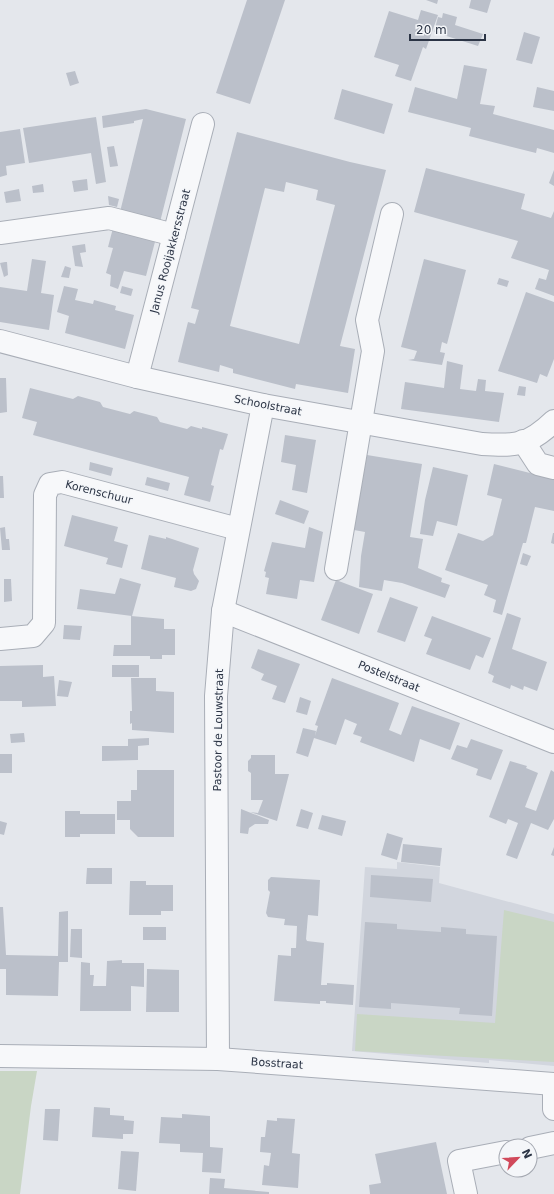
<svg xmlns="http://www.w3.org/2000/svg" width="554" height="1194" viewBox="0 0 554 1194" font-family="'DejaVu Sans',sans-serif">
	<rect width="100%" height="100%" fill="#e4e7ec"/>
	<polygon fill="#d2d6de" points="397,862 440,867 439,883 554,914 554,1066 489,1060 489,1063 352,1051 365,867 397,869"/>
	<g fill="#c9d6c5">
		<polygon points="504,910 554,922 554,1062 355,1051 357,1014 495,1023"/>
		<polygon points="0,1071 37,1071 31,1106 20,1194 0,1194"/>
	</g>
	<g fill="#bbc0ca" fill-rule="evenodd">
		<polygon points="247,0 285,0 250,104 216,93"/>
		<polygon points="426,0 438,0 437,4"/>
		<polygon points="471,0 491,0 487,13 469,8"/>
		<polygon points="421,10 438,15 426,49 423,47 411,81 395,76 399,65 374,57 389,11 418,20"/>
		<polygon points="443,13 457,17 455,25 483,34 478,46 434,32 438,17 442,18"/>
		<polygon points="524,32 540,37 532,64 516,60"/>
		<polygon points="464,65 487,69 480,104 495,106 493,114 554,130 554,153 537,148 536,153 469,136 471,128 408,112 415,87 457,99"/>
		<polygon points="75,71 79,83 70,86 66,73"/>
		<polygon points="537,87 554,91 554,111 533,107"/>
		<polygon points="342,89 393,104 384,134 334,119"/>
		<polygon points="146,109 186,119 160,222 120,212 143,119 134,121 134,123 103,128 102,116"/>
		<polygon points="96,117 106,182 96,184 91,153 29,163 23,128"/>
		<polygon points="20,129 25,163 6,166 7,175 0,177 0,132"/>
		<path d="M237,132L350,162L386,170L340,346L355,349L348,393L296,384L295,389L233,373V369L220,365L219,372L178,362L188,322L195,324L199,310L191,308ZM286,182L318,190L316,200L335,205L299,344L230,326L265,188L284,192Z"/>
		<polygon points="114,146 118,166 110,167 107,147"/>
		<polygon points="426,168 525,194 521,209 551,218 554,211 554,296 535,289 539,278 546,280 549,270 511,258 518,241 414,212"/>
		<polygon points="554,170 554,186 549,183"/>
		<polygon points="87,179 88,190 74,192 72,181"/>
		<polygon points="43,184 44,192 33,193 32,186"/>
		<polygon points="19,189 21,201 6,203 4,192"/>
		<polygon points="108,196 119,199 117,207 109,205"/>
		<polygon points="113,228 156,238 146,276 124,271 118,289 110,286 111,275 106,273 113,248 108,247"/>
		<polygon points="85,244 86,252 80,253 83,267 75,266 72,246"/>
		<polygon points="32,259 46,261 41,293 54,295 49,330 0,322 0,287 27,291"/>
		<polygon points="424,259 466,270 447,344 442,342 440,352 445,353 442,365 408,360 414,359 417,351 401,347"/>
		<polygon points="5,262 7,262 8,275 4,277 0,263"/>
		<polygon points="65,266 71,268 69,278 61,277"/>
		<polygon points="499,278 509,281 507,287 497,284"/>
		<polygon points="64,286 78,289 75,300 93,304 94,300 116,306 115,310 134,315 125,349 65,333 69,316 57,312"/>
		<polygon points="122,286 133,289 131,296 120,293"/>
		<polygon points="526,292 554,302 554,359 547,377 540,374 537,383 498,371"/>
		<polygon points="447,361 463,365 460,389 476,391 478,379 486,380 485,391 504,393 499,422 401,409 405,382 444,388"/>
		<polygon points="0,378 6,378 7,412 0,413"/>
		<polygon points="519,386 526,387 525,396 517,395"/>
		<polygon points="30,388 73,399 78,396 100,402 103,407 130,414 134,411 157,417 160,422 187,429 191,426 202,429 202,427 228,434 223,450 220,449 211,485 214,486 210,502 184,495 189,477 33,435 37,422 22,418"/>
		<polygon points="285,435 316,440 307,493 292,490 296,465 281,462"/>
		<polygon points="367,455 422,464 410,537 423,539 418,568 442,578 441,582 450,585 445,598 402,583 384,580 382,591 359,587 361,556 365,532 354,530"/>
		<polygon points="90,462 113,468 111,476 89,470"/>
		<polygon points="494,464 554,479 554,511 535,507 526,543 523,543 502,615 493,612 496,600 484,595 488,585 445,570 458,533 483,541 493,535 502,499 487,495"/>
		<polygon points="433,467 468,475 457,526 437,521 433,536 420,534 425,500"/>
		<polygon points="0,476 3,476 4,498 0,498"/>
		<polygon points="147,477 170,483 168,491 145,485"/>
		<polygon points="280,500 309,511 304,524 275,514"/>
		<polygon points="72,515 118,527 114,541 128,545 122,568 106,564 108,558 64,546"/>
		<polygon points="5,527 6,539 9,539 10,550 2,550 0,528"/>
		<polygon points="309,527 323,532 314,582 300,580 297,599 266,594 269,578 265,577 266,572 264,571 272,542 305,548"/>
		<polygon points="553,533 554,533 554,544 551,543"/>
		<polygon points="149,535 166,539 166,537 199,548 193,570 194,574 199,581 196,589 191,591 174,587 176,578 141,569"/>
		<polygon points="523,553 531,556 527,566 520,564"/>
		<polygon points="120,578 141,584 132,616 77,609 80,589 115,594"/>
		<polygon points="4,579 11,579 12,601 4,602"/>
		<polygon points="336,580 373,594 359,634 321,620"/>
		<polygon points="390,597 418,607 405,642 377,632"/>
		<polygon points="507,613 521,618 512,649 547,662 537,691 524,686 523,690 511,685 510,689 492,682 494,676 488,673"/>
		<polygon points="131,616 164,619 164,629 175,629 175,655 162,655 162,659 150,659 150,656 113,656 114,645 131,645"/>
		<polygon points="432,616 491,638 483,658 476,655 470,670 426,654 432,639 424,636"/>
		<polygon points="64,625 82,626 80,640 63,639"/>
		<polygon points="258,649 300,664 285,703 272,699 277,686 261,680 264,674 251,668"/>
		<polygon points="43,665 43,677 54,676 56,706 22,707 22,701 0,701 0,666"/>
		<rect x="112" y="665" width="27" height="12"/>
		<polygon points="131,678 156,678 156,691 174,692 174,733 132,730 132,723 130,724 130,711 132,711"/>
		<polygon points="332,678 399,703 389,730 401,735 412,706 460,723 450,750 420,739 414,762 360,742 362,737 353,734 357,724 345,719 336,745 314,738 308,757 296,753 303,728 316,731 315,736 318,726 315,725"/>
		<polygon points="59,680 72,682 68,697 57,696"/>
		<polygon points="300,697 311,701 307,715 296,712"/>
		<polygon points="24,733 25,742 11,743 10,734"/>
		<polygon points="149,738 149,745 138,746 138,760 102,761 102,746 128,746 128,739"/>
		<polygon points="471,739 503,750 491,780 476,775 478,769 451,759 457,745 467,748"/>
		<rect x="0" y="754" width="12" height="19"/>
		<polygon points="251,755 275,755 275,774 289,774 277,821 250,812 258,813 263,800 251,800 251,773 248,771 248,761 251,758"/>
		<polygon points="510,761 527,766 526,768 538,773 525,807 536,811 551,770 554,772 554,819 548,830 531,823 517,859 506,855 518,823 508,819 506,824 489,817"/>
		<polygon points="137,770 174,770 174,837 138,837 130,829 130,820 117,820 117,801 131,801 131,790 137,790"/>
		<polygon points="241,809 269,820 268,824 255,824 249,828 248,834 240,833"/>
		<polygon points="301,809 313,813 308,829 296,826"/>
		<polygon points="65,811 80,811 80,814 115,814 115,834 80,834 80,837 65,837"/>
		<polygon points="322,815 346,821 342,836 318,829"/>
		<polygon points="0,821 7,823 4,835 0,834"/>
		<polygon points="387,833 403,838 397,860 381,855"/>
		<polygon points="403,844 442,848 440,866 401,862"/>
		<polygon points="554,847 554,856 551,855"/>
		<polygon points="87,868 112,868 112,884 86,884"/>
		<polygon points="371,875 433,879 431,902 370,897"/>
		<polygon points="271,877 320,880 318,916 308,915 306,939 307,941 324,943 321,985 327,985 327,983 354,985 353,1005 326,1003 326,1001 320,1001 320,1004 274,1001 278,955 291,956 291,948 296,948 297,926 284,925 285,919 268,917 266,913 270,892 268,890 268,880"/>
		<polygon points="130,881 146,881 146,885 173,885 173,911 161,911 161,915 129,915"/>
		<polygon points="0,907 3,907 6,955 58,956 59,912 68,911 68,962 59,962 58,996 6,995 6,969 0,969"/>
		<polygon points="365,922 397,924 397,929 441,932 441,927 466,929 466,934 497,936 492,1016 459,1014 460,1008 391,1003 391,1009 359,1007"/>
		<rect x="143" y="927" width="23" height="13"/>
		<polygon points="71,929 82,929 82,958 70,957"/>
		<polygon points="122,960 122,963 144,963 144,987 131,986 131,1011 80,1011 81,962 90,963 90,975 94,975 93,986 106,986 107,961"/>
		<polygon points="147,969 179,970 179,1012 146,1012"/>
		<polygon points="94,1107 110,1108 110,1115 124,1116 124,1120 134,1121 133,1134 123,1134 123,1139 92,1137"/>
		<polygon points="45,1109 60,1109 58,1141 43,1140"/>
		<polygon points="182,1114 210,1116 210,1147 223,1148 221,1173 202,1172 203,1153 180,1152 180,1144 159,1143 161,1117 182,1118"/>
		<polygon points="277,1118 295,1119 292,1153 300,1154 298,1188 262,1185 264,1165 269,1166 271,1153 260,1152 261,1137 265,1137 267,1120 277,1121"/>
		<polygon points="436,1142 447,1194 370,1194 369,1185 381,1183 375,1154"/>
		<polygon points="121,1151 139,1152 136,1191 118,1189"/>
		<polygon points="210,1178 225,1179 224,1188 269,1192 269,1194 209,1194"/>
	</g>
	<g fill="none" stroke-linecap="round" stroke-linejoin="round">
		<g stroke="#a9aeb7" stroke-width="24">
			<g id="minor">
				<polyline points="0,233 109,218 174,235"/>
				<path d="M0,341L137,377L263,405L482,444C516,446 528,446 554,421"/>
				<polyline points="137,377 203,124"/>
				<polyline points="523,441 538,464 554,468"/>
				<polyline points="336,569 373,351 367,320 392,214"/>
				<polyline points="223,611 554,742"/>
				<polyline points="0,639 33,636 44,623 45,495 50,484 62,482 238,529"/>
				<polyline points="0,1056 218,1059 554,1084"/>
				<polyline points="218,1059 216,696 223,611 263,405"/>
				<polyline points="554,1084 554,1109"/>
				<polyline points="530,1148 554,1143"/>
				<polyline points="466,1194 459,1161 506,1152"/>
			</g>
		</g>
		<use href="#minor" stroke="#f7f8fa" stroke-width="22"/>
	</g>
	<g text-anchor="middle" stroke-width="3" stroke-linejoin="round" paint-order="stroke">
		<g font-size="11" fill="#2b3445" stroke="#f4f6f9">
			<text transform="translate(170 251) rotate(-75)" y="4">Janus Rooijakkersstraat</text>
			<text transform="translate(268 405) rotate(11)" y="4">Schoolstraat</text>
			<text transform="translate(99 492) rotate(14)" y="4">Korenschuur</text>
			<text transform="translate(389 676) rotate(22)" y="4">Postelstraat</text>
			<text transform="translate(218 730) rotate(-89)" y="4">Pastoor de Louwstraat</text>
			<text transform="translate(277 1063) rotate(4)" y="4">Bosstraat</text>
		</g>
	</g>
	<g transform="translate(518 1158) rotate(65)"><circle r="19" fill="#f4f6f9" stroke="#a4a8b1"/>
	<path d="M0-3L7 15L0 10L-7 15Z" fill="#d1495b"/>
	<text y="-6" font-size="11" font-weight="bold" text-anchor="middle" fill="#2b3445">N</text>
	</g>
	<path d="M410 34v6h75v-6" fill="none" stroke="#2b3445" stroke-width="2"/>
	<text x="416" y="34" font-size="12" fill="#2b3445" stroke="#f4f6f9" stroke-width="3" paint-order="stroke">20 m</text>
</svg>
